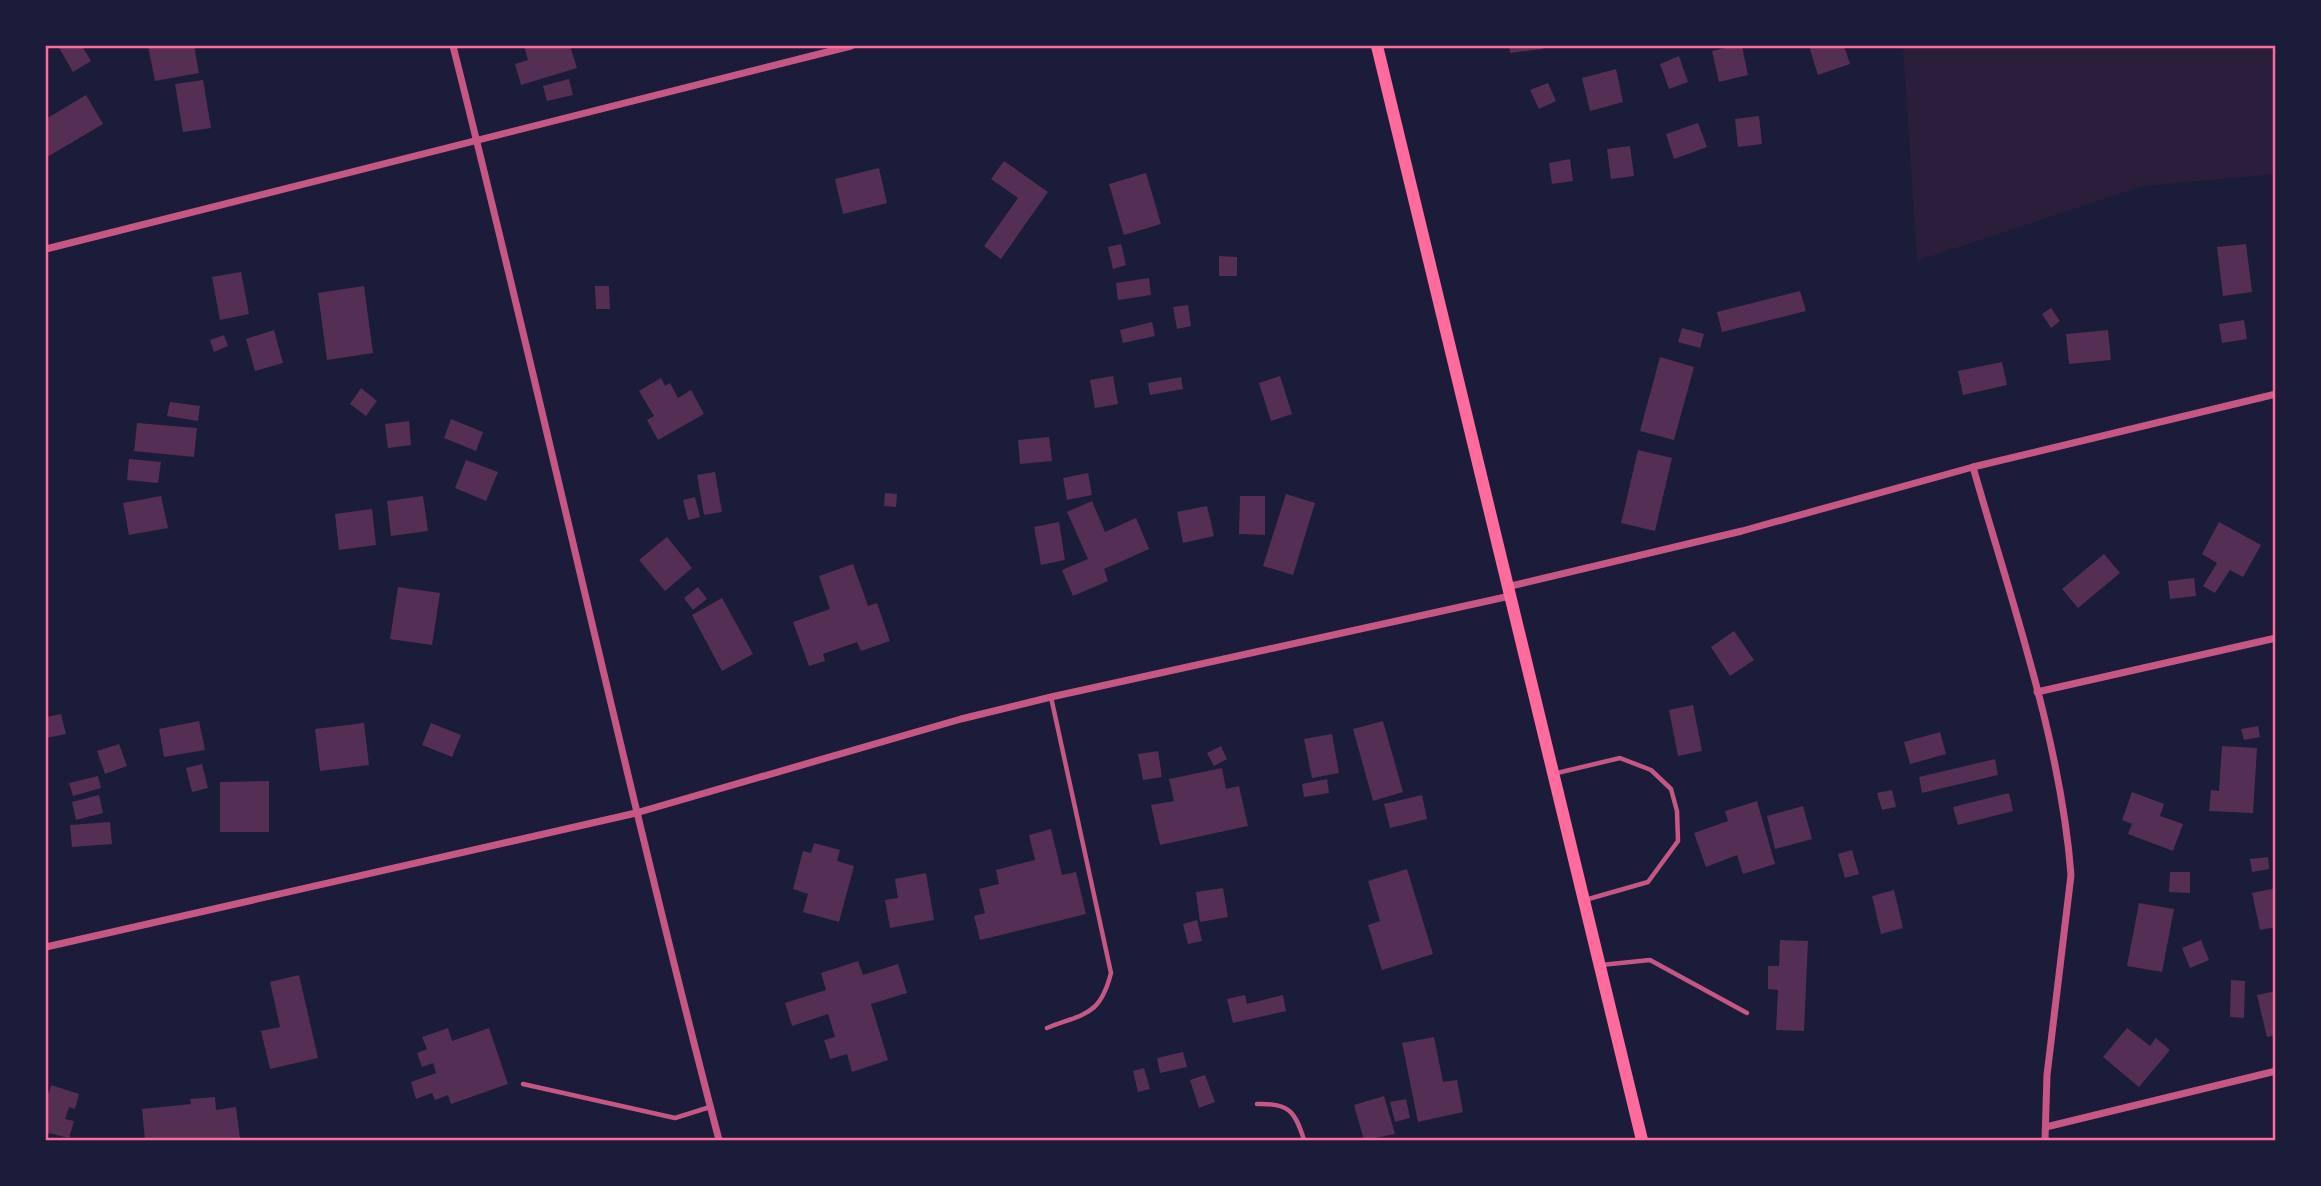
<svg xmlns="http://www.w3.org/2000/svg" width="2321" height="1186" viewBox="0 0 2321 1186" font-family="'Crimson Pro',serif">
	<rect width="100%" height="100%" fill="#1b1b3a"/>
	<polygon fill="#2a1e3b" points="1903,46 2275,46 2275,174 2143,186 1917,261"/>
	<g fill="#542f53">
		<polygon points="58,46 82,46 91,61 73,72"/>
		<polygon points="148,46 194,46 199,73 155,81"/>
		<polygon points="524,46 570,46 577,68 521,85 515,64 528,60"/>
		<polygon points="1509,46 1542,46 1543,49 1510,53"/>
		<polygon points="1734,46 1742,46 1748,75 1719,82 1712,51"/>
		<polygon points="1809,46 1844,46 1850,64 1818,75"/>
		<polygon points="1679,56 1688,82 1669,89 1660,64"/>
		<polygon points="1616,69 1623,102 1590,111 1582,78"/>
		<polygon points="569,79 573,95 547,101 543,86"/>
		<polygon points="203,80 211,128 183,132 175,84"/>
		<polygon points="1548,83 1556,101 1539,109 1530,90"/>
		<polygon points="86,95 103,124 47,157 46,119"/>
		<polygon points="1759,116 1762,144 1738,147 1735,119"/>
		<polygon points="1698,123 1707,147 1674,159 1666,134"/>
		<polygon points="1630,146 1634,176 1611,179 1607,149"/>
		<polygon points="1570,159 1573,181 1552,184 1549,163"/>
		<polygon points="1004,161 1048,192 1001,259 984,246 1018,198 991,179"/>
		<polygon points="879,168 887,203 843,214 835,179"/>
		<polygon points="1146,173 1161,224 1124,235 1109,184"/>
		<polygon points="1121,244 1126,265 1113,269 1108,247"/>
		<polygon points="2246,244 2252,292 2223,296 2217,247"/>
		<polygon points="1219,256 1237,257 1237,276 1219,276"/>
		<polygon points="241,272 249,314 220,320 212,277"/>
		<polygon points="1149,278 1151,295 1118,300 1116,283"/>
		<polygon points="364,286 373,353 327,360 318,293"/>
		<polygon points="595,286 609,286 610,309 596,309"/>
		<polygon points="1800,291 1806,311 1722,332 1717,312"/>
		<polygon points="1188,305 1191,326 1177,329 1173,307"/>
		<polygon points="2051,308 2060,321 2051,328 2042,314"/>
		<polygon points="2244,320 2247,339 2222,343 2219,324"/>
		<polygon points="1152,322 1155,336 1123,343 1120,330"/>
		<polygon points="1682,328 1704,334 1700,348 1678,342"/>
		<polygon points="274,330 283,363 255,371 246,339"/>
		<polygon points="2108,330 2111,360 2069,364 2066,334"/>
		<polygon points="224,335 228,346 214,352 210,340"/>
		<polygon points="1660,357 1694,367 1674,440 1640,431"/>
		<polygon points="2002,362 2007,385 1963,395 1958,371"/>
		<polygon points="1113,376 1118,404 1095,408 1090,380"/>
		<polygon points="1280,376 1292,414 1271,421 1259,383"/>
		<polygon points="1181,377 1183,389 1150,395 1148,383"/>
		<polygon points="661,378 665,386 670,383 678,398 691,390 704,414 658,440 647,420 654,416 639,391"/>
		<polygon points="361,388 377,401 366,416 350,404"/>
		<polygon points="170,402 200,406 198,421 167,416"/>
		<polygon points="451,419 483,432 476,451 444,438"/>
		<polygon points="409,421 411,445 388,448 385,424"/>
		<polygon points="137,423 197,428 194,457 134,451"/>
		<polygon points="1049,437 1052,461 1020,464 1018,440"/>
		<polygon points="1638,450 1672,458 1655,531 1621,523"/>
		<polygon points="129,459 161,462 158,483 127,480"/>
		<polygon points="466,460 498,472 486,501 455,488"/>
		<polygon points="715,472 722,512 704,515 697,475"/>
		<polygon points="1088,473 1092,495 1067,500 1063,478"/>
		<polygon points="885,493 897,494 896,507 884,506"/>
		<polygon points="1286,494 1315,503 1293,575 1263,566"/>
		<polygon points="161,496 168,528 129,535 123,503"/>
		<polygon points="423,496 428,531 391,536 387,501"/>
		<polygon points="1240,496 1265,496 1265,535 1239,534"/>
		<polygon points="695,497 700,517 688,520 683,500"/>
		<polygon points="1092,501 1105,532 1136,518 1149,549 1104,569 1108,581 1073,596 1062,570 1088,559 1067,512"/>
		<polygon points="1207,506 1214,536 1183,543 1177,512"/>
		<polygon points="372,509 376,545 339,550 335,514"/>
		<polygon points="1059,522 1065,560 1041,565 1034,527"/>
		<polygon points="2219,522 2261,545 2243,577 2230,570 2215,593 2203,586 2217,563 2202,554"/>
		<polygon points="667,537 692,568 665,591 639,560"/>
		<polygon points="2104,554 2120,573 2078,608 2062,589"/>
		<polygon points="853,564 868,606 877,603 890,641 861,651 857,642 823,654 825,661 809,666 793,622 830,609 819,576"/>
		<polygon points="2194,578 2196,596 2170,599 2168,581"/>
		<polygon points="398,587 440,593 432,645 390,639"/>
		<polygon points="698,587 707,599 693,610 684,598"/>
		<polygon points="722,598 753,654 722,671 692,615"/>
		<polygon points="1734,631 1754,660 1730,676 1711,647"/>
		<polygon points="1693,705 1702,751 1678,756 1669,710"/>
		<polygon points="61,714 66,734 46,738 46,717"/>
		<polygon points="199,721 205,750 164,757 159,729"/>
		<polygon points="1383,721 1403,792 1373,801 1353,729"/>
		<polygon points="364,723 369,765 320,771 315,729"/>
		<polygon points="431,723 461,735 452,757 422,745"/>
		<polygon points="2258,726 2260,737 2244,740 2241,729"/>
		<polygon points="1940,732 1946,754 1910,764 1904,742"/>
		<polygon points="1332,734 1339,773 1312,778 1304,739"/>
		<polygon points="119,744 127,766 105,774 97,751"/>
		<polygon points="1221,746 1227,759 1214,766 1207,753"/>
		<polygon points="2222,746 2257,748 2253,813 2209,811 2211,790 2219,791"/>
		<polygon points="1158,751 1162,777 1143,780 1138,754"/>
		<polygon points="1995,759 1998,775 1922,793 1919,777"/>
		<polygon points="202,764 208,788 192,792 186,768"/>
		<polygon points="1222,768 1226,789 1239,786 1248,826 1160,845 1151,805 1174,801 1169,779"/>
		<polygon points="98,776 101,788 73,796 69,783"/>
		<polygon points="1327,779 1329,793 1304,797 1302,784"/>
		<polygon points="269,781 269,832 220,832 220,782"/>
		<polygon points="1892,790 1896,807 1882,810 1877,793"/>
		<polygon points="2132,792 2164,804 2160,816 2183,824 2173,851 2128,834 2132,824 2122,820"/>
		<polygon points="2009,793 2013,811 1958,825 1953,807"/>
		<polygon points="99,795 103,813 76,820 72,802"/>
		<polygon points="1422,795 1427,819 1390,828 1384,804"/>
		<polygon points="1757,801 1775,864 1743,874 1737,855 1706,867 1694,833 1728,821 1725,811"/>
		<polygon points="1803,806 1812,839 1775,849 1767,816"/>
		<polygon points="110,822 112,844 72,847 70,825"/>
		<polygon points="1051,829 1062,875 1076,872 1086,914 980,940 974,916 985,913 979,889 999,884 996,870 1035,860 1029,835"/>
		<polygon points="814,843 840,850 837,861 854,866 839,922 803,912 808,894 793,889 803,851 811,853"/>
		<polygon points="1852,850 1859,874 1845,878 1838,854"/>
		<polygon points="2268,857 2269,869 2252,872 2250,859"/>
		<polygon points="1407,869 1433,954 1382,970 1368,925 1380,921 1368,881"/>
		<polygon points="2170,872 2190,872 2190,893 2169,892"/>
		<polygon points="926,873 934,920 890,928 885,900 898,898 895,879"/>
		<polygon points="1223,888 1228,917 1200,922 1196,892"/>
		<polygon points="2276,888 2276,927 2260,930 2252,893"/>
		<polygon points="1894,890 1903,928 1881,934 1872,896"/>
		<polygon points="2139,903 2174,909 2162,972 2127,966"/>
		<polygon points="1197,920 1202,941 1188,944 1183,924"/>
		<polygon points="1780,940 1808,941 1804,1031 1776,1030 1778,990 1768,989 1768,966 1779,966"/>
		<polygon points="2201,940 2209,960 2190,968 2182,948"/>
		<polygon points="858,961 863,975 898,964 907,993 871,1004 888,1060 852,1072 847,1054 830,1059 824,1040 835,1037 828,1014 792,1026 785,1003 826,990 821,973"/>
		<polygon points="299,975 318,1058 270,1069 261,1031 280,1027 270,982"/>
		<polygon points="2231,980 2245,981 2244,1018 2230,1017"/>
		<polygon points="2276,991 2276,1035 2267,1037 2257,995"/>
		<polygon points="1245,995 1247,1004 1283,995 1286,1011 1233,1023 1227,999"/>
		<polygon points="448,1028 452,1041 489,1028 508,1084 451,1104 448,1095 435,1100 432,1093 416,1099 411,1082 436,1073 433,1063 422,1067 417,1053 427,1049 422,1037"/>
		<polygon points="2127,1028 2150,1046 2156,1038 2170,1050 2139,1087 2103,1057"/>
		<polygon points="1434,1037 1443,1082 1457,1080 1463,1112 1418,1122 1402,1043"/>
		<polygon points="1183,1052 1187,1067 1160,1073 1157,1058"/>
		<polygon points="1144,1068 1150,1089 1138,1092 1133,1071"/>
		<polygon points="1205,1075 1215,1102 1199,1108 1190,1080"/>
		<polygon points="51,1085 79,1094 75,1109 69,1107 65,1119 74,1121 69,1138 49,1133 46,1140 46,1092 49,1093"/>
		<polygon points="1384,1096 1395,1134 1364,1140 1354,1105"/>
		<polygon points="215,1097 216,1110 236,1107 240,1138 145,1140 142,1109 191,1104 190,1099"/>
		<polygon points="1406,1099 1410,1118 1395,1122 1390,1102"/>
	</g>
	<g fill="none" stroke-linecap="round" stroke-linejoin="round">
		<g stroke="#c65784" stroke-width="4.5">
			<polyline points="1557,773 1620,758 1651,770 1671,789 1677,811 1678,841 1648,882 1585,900"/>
			<polyline points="1601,965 1650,960 1747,1013"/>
			<path d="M1047,1028C1085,1013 1100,1016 1111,973L1051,697"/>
			<polyline points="523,1084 675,1118 710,1107"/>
			<path d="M1257,1104C1289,1103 1295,1111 1304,1140"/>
		</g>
		<g stroke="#c65784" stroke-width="7">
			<path d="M453,46C545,410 624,777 719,1140"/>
			<polyline points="46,249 851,46"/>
			<path d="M1973,467C2010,597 2061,741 2071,875L2047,1075L2045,1140"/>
			<polyline points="1507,587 1742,531 1973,467 2276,394"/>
			<polyline points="2037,692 2276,638"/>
			<polyline points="46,947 636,813 961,719 1051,697 1510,596"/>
			<polyline points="2046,1127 2276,1071"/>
		</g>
		<polyline stroke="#ff6b9d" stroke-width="12" points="1377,46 1642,1140"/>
	</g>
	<rect width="2321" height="1186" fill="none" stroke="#1b1b3a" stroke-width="94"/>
	<rect x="47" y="47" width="2227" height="1092" fill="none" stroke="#ff6b9d" stroke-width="2.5"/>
</svg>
